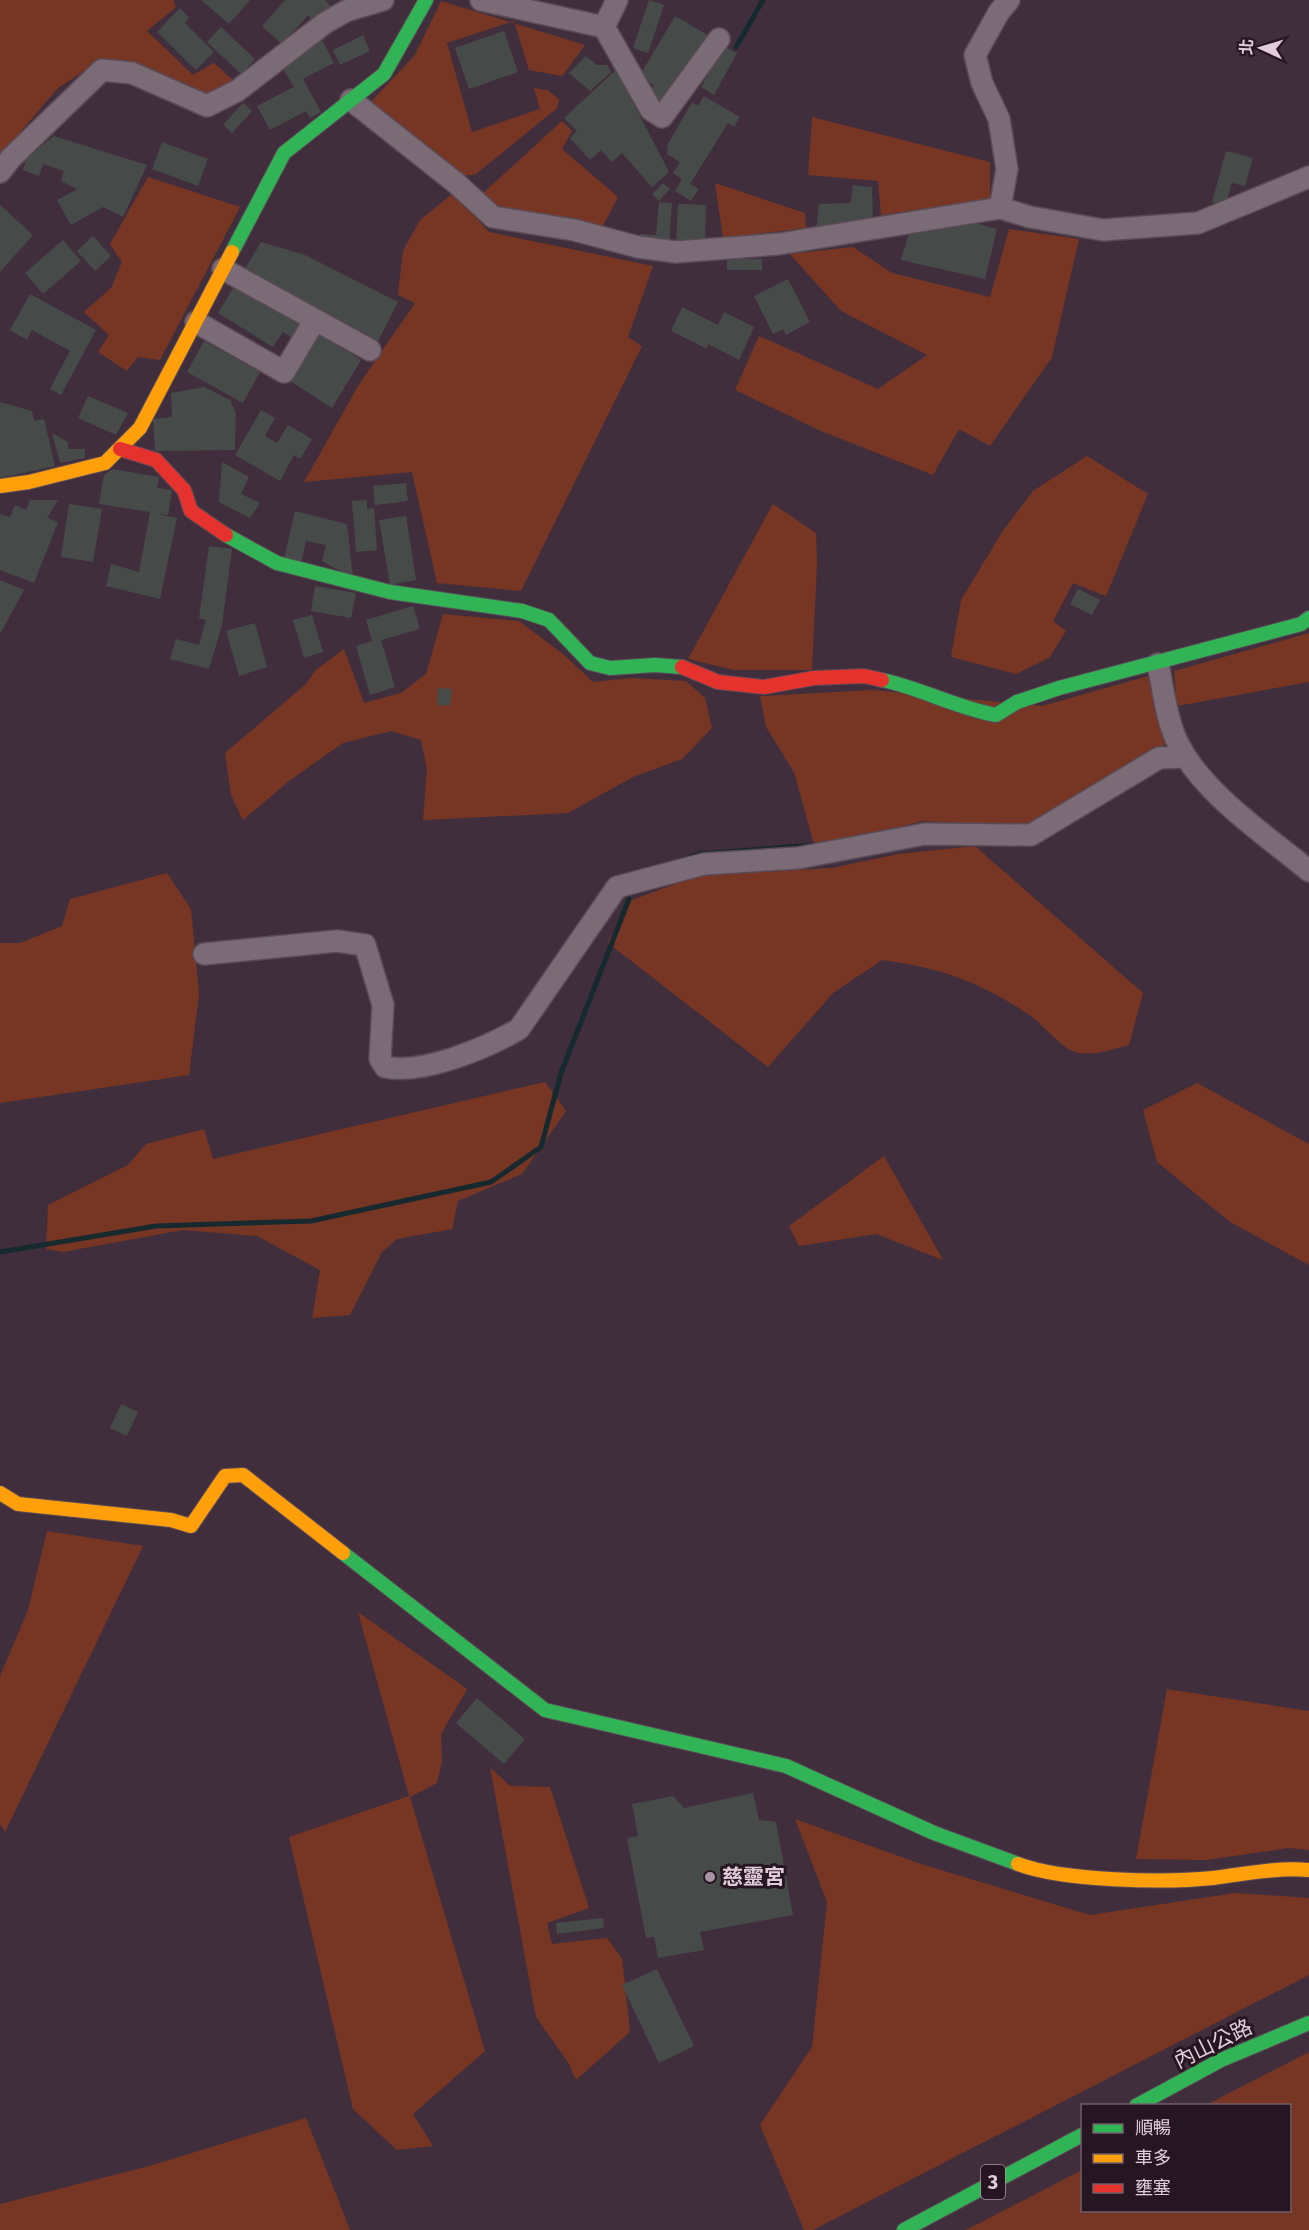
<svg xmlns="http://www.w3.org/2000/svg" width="1309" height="2230" viewBox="0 0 1309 2230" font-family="'Fira Sans','Noto Sans TC',sans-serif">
	<rect width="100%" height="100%" fill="#412e3c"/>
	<g fill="#773623">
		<polygon points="0,0 173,0 176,7 147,31 193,75 214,63 235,82 207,96 151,69 102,59 58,88 0,156"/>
		<polygon points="441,1 585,45 562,76 529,70 514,21 447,43 472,132 540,109 534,88 547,90 559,99 557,108 475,175 463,175 367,106 415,55"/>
		<polygon points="812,117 990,162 990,200 881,215 878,181 808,175"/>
		<polygon points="562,121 572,131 562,149 618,197 602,228 496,213 481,195"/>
		<polygon points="148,177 240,207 160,360 138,357 127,371 98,352 109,335 84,312 111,288 122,262 110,244"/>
		<polygon points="715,183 805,213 806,228 723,238"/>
		<polygon points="453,193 489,232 653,266 628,337 642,346 521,591 437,583 412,472 304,482 358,386 415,303 398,295 403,251 420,220"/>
		<polygon points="1009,229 1079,239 1052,357 990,446 959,429 933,475 821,431 735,390 759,336 878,389 927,355 841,311 790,254 853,247 892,273 990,297"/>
		<polygon points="1087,456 1148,494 1106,596 1073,583 1053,621 1066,631 1049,658 1016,674 951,657 961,600 1002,532 1033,491"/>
		<polygon points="773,504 816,533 817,564 812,670 734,670 688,659"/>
		<polygon points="443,614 519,621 563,654 593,682 631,678 686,681 705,698 712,728 682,759 633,777 568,813 423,820 427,769 421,740 391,731 343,743 289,781 243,820 231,795 225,753 305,685 316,670 344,649 364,703 401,693 426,674"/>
		<polygon points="1309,633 1309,682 1177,706 1174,671"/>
		<polygon points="1152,675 1166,744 1105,778 1028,826 923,821 815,848 794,772 766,727 760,696 872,690 1042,706"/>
		<path d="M975,846L1143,993L1129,1045C1112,1049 1093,1057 1075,1052C1061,1048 1041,1022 1028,1014C978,981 941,968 882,960L833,993L768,1067L608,943L627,902L696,876L832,868L898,854Z"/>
		<polygon points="167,873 191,909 199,994 189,1075 0,1103 0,943 20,943 62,926 70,899"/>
		<polygon points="545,1082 566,1111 522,1174 458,1201 452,1229 397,1239 382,1252 350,1315 312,1318 320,1270 257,1236 183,1230 63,1252 46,1249 48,1205 128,1165 146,1144 204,1129 213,1159"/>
		<polygon points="1197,1083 1309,1144 1309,1265 1230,1222 1157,1162 1143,1110"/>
		<polygon points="884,1156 943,1260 876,1234 799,1246 789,1226"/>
		<polygon points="47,1531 143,1546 5,1832 0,1824 0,1676 28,1610"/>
		<polygon points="358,1612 467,1689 441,1734 442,1761 437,1783 410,1797 485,2051 413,2114 433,2146 397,2150 353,2109 289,1837 409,1796"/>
		<polygon points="1167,1689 1309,1711 1309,1850 1289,1848 1206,1860 1136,1859"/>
		<polygon points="490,1767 510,1786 550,1787 589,1908 547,1923 552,1944 607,1938 622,1959 630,2032 576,2080 568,2062 536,2017"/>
		<polygon points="795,1819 921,1864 1090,1915 1235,1893 1309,1898 1309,1975 813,2230 804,2230 760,2125 812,2047 827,1902"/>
		<polygon points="1309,2052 1309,2230 966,2230 1082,2170 1082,2210 1290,2210 1290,2106 1206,2105"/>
		<polygon points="306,2118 350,2230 0,2230 0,2204 153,2165"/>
	</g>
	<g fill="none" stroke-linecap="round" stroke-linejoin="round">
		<g stroke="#16292f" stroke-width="5">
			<polyline points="736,47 763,0"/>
			<polyline points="687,858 699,854 815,845"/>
			<polyline points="0,1252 156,1226 311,1221 491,1182 541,1147 561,1073 629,899"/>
		</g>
	</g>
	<g fill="#464b4a">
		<polygon points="201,0 250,0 229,24"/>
		<polygon points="285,0 325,0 331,7 313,22 308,15 282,44 262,26"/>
		<polygon points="649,0 664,5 648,53 633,48"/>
		<polygon points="180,8 189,18 185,23 214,52 196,70 157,32"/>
		<polygon points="675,16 711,37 666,111 646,98 654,85 639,77"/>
		<polygon points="221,27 255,59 241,74 207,42"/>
		<polygon points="504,31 518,72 469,89 455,48"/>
		<polygon points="363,35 370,51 340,65 333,50"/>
		<polygon points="322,40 334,63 303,79 321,112 310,118 306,111 270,130 257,106 294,87 280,63"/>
		<polygon points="724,46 737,53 714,95 701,87"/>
		<polygon points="586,56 597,65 607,65 611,72 590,91 569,73"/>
		<polygon points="616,70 669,172 652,187 622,153 612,162 601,150 590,160 570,138 577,131 564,118"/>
		<polygon points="704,96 740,117 734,127 728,123 690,184 699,189 691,201 675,191 682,179 673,173 680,162 667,154 668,144 692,102 698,106"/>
		<polygon points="243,103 252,111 232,133 223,125"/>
		<polygon points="54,136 147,165 123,217 103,207 71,225 57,200 77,189 61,181 64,171 43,164 39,176 23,170 27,158"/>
		<polygon points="162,142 208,159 198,186 152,169"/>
		<polygon points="1226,151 1253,158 1245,186 1232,183 1225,206 1212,202"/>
		<polygon points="663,183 670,189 659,201 652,194"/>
		<polygon points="853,185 872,187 873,225 816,232 819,204 851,203"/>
		<polygon points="659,202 672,203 669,245 639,243 640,234 656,235"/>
		<polygon points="678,204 706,205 705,244 676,243"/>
		<polygon points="0,205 33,235 0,272"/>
		<polygon points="976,223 997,229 985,279 901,260 909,233"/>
		<polygon points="93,236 111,256 95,271 77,251"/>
		<polygon points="63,240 81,261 43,294 25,273"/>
		<polygon points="261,242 305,255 398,302 376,345 242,274"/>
		<rect x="727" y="259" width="35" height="11"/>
		<polygon points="788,279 810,322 786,335 783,329 773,334 754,296"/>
		<polygon points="235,285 302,326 294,339 283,332 273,347 218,313"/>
		<polygon points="30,294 96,330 61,395 50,389 70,351 32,330 27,340 10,330"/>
		<polygon points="682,307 718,325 724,312 754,327 739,360 708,344 707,349 671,331"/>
		<polygon points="316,332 361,360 332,408 287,379"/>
		<polygon points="204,341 260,372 243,403 187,372"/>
		<polygon points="204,387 230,400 236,413 235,450 155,451 153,419 172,417 171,393"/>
		<polygon points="88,396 128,413 116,435 78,418"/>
		<polygon points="0,402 32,411 34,421 44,419 55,466 0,478"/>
		<polygon points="261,410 275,418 265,436 277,443 288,425 312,439 300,459 294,455 280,481 235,455"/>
		<polygon points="52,433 68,442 68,449 85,449 85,458 60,463"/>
		<polygon points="222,462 249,477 241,494 260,503 250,518 219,502"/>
		<polygon points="113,469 159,477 157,488 172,490 168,515 156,514 177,518 160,599 106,586 111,564 139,572 150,512 99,504 104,475"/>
		<polygon points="406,483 408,501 375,505 373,486"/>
		<polygon points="30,500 58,500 47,518 58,522 34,583 0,570 0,514 10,517 15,505 26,510"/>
		<polygon points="367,500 367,509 374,508 377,550 356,552 352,501"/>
		<polygon points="69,504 102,509 93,562 61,557"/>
		<polygon points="295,511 347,524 353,578 322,561 326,545 306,541 301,564 284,559"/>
		<polygon points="406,516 416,580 390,585 379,520"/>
		<polygon points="209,546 232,549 222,625 209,669 170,659 176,639 199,645 206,620 199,618"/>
		<polygon points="0,580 24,590 0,634"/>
		<polygon points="315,586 356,593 351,618 311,611"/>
		<polygon points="1078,589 1100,600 1092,615 1070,604"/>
		<polygon points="413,606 420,629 381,640 395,687 370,695 356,646 372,641 366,620"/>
		<polygon points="312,615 323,652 304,658 293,620"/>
		<polygon points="255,623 267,667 239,676 226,631"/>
		<polygon points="438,688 452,689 450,706 437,705"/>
		<polygon points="121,1404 138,1412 127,1436 110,1428"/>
		<polygon points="477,1698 525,1739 504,1764 456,1723"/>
		<polygon points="753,1793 759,1820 776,1822 793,1915 700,1932 704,1950 658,1958 654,1937 646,1938 627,1838 638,1836 632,1804 673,1796 684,1808"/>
		<polygon points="603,1918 604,1928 557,1934 556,1923"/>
		<polygon points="657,1969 694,2046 659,2063 622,1985"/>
	</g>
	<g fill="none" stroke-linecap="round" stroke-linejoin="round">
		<g stroke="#5b4b57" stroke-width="24">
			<g id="street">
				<polyline points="481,0 604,27 617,0"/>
				<polyline points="604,27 651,110 662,117 719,39"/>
				<polyline points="351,100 456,183 493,217 574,230 638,247 676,252 779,244 1000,208 1030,217 1103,230 1198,223 1309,177"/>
				<polyline points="0,172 11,158 102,70 132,73 207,106 237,91 325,23 346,11 383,0"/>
				<polyline points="1000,208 1007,169 999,119 982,83 975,55 999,12 1009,0"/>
				<polyline points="223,269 370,350"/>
				<polyline points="196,322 284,372 315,320"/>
				<path d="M1158,664C1163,688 1166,717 1176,739C1199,791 1266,835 1309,871"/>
				<path d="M204,954L337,941L365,945L383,1005L380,1059L385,1067C423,1075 486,1048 519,1029L617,887L704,864L798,858L925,834L1031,835L1159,758L1185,757"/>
			</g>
		</g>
		<g stroke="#5b4b57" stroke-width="16">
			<g id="fast">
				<polyline points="232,252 284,153 384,74 426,0"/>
				<polyline points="226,535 277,563 390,592 522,611 549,620 590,663 610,668 655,665 682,667"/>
				<path d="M882,680C921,688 956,708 996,715L1017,702L1059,688L1301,624L1309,618"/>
				<polyline points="343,1553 545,1710 786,1766 934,1833 1018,1864"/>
				<polyline points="1136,2106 1221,2060 1309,2023"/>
				<polyline points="904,2230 1082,2135"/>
			</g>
		</g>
		<g stroke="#5b4b57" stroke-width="16">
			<g id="slow">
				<polyline points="0,486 29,482 105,463 140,428 232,252"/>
				<polyline points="0,1493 18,1504 171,1520 191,1526 225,1476 243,1475 343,1553"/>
				<path d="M1018,1864C1063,1881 1164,1883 1213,1878C1246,1874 1276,1867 1309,1870"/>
			</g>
		</g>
		<g stroke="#5b4b57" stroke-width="16">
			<g id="jam">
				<polyline points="120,449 156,460 184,490 191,511 226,535"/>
				<polyline points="682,667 718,682 764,687 814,678 864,676 882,680"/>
			</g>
		</g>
		<use href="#street" stroke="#7a6b76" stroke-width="21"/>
		<use href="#fast" stroke="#30b455" stroke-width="14"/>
		<use href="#slow" stroke="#ff9f0a" stroke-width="14"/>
		<use href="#jam" stroke="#e5322d" stroke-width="14"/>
	</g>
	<circle fill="#aa94a3" stroke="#251621" stroke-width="2" cx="710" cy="1877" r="6"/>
	<g text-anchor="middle" stroke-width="6" stroke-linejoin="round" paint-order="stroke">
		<rect fill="#251621" stroke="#a995a2" stroke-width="1.5" x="981" y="2165" width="24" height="34" rx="4.5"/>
		<g font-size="20" font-weight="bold" fill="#e2cbda">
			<text x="993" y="2189">3</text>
		</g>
		<g font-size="21" font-weight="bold" fill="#e2cbda" stroke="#251621" text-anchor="start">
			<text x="722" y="1884">慈靈宮</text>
		</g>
		<g font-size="21" fill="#e2cbda" stroke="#251621">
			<text transform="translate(1213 2044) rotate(-26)" y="7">內山公路</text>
		</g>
	</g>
	<rect x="1081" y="2104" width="210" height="108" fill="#251621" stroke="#715e6b" stroke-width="1.5"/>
	<rect x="1093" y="2124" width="30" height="9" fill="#30b455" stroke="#715e6b" stroke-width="1.5"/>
	<text x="1135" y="2134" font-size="18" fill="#e2cbda">順暢</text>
	<rect x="1093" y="2154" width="30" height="9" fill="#ff9f0a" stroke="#715e6b" stroke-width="1.5"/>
	<text x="1135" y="2164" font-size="18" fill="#e2cbda">車多</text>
	<rect x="1093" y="2184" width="30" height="9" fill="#e5322d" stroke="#715e6b" stroke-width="1.5"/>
	<text x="1135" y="2194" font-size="18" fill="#e2cbda">壅塞</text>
	<g transform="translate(1261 48) rotate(274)" stroke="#251621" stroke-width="4.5" paint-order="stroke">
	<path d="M0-4.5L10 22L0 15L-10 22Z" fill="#e2cbda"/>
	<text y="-9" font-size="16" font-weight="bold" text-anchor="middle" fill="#e2cbda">北</text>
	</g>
</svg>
